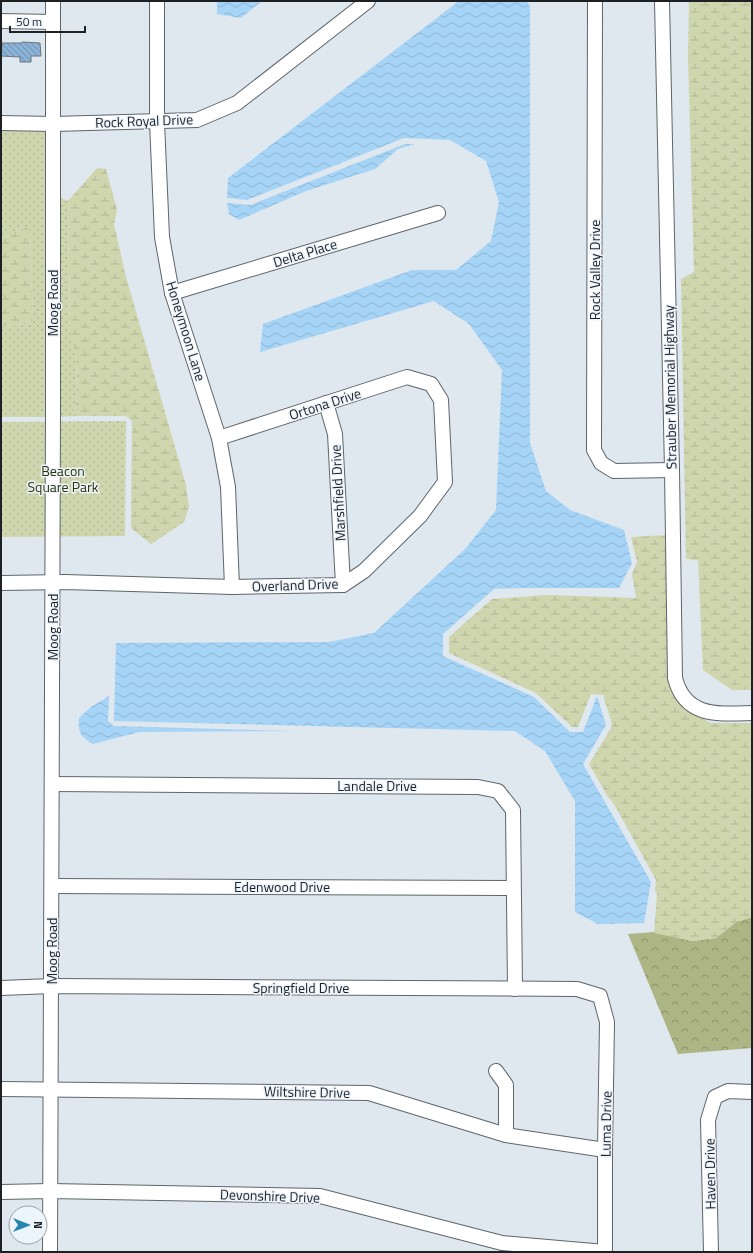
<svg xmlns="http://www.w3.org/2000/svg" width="753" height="1253" viewBox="0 0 753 1253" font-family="'Titillium Web',sans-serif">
	<defs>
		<pattern id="grass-dots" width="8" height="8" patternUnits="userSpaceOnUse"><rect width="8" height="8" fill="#cfd6ad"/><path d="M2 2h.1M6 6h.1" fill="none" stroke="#b1b795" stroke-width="1.8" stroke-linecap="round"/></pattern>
		<pattern id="forest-crowns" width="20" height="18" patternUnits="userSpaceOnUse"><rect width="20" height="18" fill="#acb583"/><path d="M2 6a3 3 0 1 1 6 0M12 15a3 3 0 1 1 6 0" fill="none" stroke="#8b936b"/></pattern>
		<pattern id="wetland-marsh" width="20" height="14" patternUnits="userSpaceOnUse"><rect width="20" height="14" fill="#cfd6ad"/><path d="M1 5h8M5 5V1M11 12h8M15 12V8" fill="none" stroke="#b1b795"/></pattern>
		<pattern id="water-waves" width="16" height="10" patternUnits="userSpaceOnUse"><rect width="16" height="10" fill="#a5d4f6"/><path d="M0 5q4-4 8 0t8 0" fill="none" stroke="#8eb6d3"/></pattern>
		<pattern id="building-back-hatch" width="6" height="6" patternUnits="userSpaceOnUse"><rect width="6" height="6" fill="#89b2d6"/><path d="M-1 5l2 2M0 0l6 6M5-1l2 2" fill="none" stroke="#6f90ad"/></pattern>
	</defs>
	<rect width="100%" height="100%" fill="#dfe7ef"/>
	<g fill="url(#grass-dots)">
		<polygon points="47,124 48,417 1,417 1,327 33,323 30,226 1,238 1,125"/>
		<polygon points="59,197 68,201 70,332 76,358 77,385 74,416 59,417"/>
		<polygon points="126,421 125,536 1,537 1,422"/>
	</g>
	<polygon fill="url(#forest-crowns)" points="752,917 752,1048 678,1054 628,934 655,932 692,941 716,938 736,922"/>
	<g fill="url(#wetland-marsh)">
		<polygon points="689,1 752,1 752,690 732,690 703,670 698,560 686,559 681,279 694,272 688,57"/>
		<polygon points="97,168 106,169 117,210 114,224 126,277 186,485 189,507 184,522 151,544 131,528 132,421 126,416 74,416 77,385 76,358 70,332 68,201"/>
		<polygon points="30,226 33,323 1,327 1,238"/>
		<polygon points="668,535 672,688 684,709 711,723 752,723 752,917 736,922 716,938 692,941 654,933 657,894 655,890 656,880 614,804 608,797 589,764 611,728 612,724 603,695 591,694 578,727 572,727 536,693 449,653 449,637 492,599 548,595 636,598 632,574 637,562 631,537"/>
	</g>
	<g fill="url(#water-waves)">
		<polygon points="217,1 262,1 241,18 217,14"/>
		<polygon points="459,1 526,1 530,6 530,443 546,491 570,510 624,530 632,563 619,588 524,588 494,589 443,634 443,656 534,697 570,732 583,732 597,696 606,725 583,764 651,882 644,923 598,924 575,912 575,801 545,751 515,731 114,721 116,643 329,642 374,633 465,549 496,510 502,370 469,324 434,301 260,352 263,324 412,270 456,270 491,241 499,202 486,161 450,140 404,138 247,200 227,198 228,178"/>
		<polygon points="405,144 415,144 398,149 375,169 306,191 239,220 229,214 227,203 250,205"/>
		<path d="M109,696L108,721L114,726L294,731L139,732L93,744C80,736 78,733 79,718L91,707Z"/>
	</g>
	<polygon fill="url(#building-back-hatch)" stroke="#6c747b" points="22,42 40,43 41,56 31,56 31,62 20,62 20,57 1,56 2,43 22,43"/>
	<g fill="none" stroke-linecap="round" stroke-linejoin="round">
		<g stroke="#5e656c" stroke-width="16">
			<g id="minor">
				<polyline points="157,1 157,122 162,237 172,293 219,438 228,487 232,587"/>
				<polyline points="595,1 594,450 601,463 614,471 672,470"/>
				<path d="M662,1L672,470L675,678C685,718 719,714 752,713"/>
				<polyline points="1,21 53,22"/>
				<polyline points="1,123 53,124 197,120 237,103 368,1"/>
				<polyline points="172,293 438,213"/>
				<polyline points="326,403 335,434 343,585"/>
				<polyline points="1,583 65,582 232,587 343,585 364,571 420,516 445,482 441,400 431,384 407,377 219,438"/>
				<polyline points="52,784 478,787 498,791 513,810 515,989"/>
				<polyline points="52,886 513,888"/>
				<polyline points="1,988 52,986 577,989 600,996 607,1022 605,1150 605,1252"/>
				<polyline points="496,1071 506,1085 506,1135"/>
				<polyline points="1,1089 369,1093 506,1135 605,1150"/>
				<polyline points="1,1192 50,1191 320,1196 502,1243 605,1252"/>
				<polyline points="50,1252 53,410 53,1"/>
				<polyline points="711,1252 708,1120 715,1097 728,1091 752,1092"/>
			</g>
		</g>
		<use href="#minor" stroke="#fff" stroke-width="14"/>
	</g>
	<g text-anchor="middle" stroke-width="3" stroke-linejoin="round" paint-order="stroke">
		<g font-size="14" fill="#1e2123" stroke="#ecf4fc">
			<text transform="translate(144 121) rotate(-2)" y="5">Rock Royal Drive</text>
			<text transform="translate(305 253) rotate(-17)" y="5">Delta Place</text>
			<text transform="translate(595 270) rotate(-90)" y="5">Rock Valley Drive</text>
			<text transform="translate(53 303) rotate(-90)" y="5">Moog Road</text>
			<text transform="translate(186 331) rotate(73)" y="5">Honeymoon Lane</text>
			<text transform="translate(670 387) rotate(-91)" y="5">Strauber Memorial Highway</text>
			<text transform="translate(325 404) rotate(-18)" y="5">Ortona Drive</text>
			<text transform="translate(338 493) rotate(-93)" y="5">Marshfield Drive</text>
			<text transform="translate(295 585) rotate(-2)" y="5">Overland Drive</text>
			<text transform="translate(53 627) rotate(-90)" y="5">Moog Road</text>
			<text x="377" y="791">Landale Drive</text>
			<text x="282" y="892">Edenwood Drive</text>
			<text transform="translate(52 951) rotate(-90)" y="5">Moog Road</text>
			<text x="301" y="993">Springfield Drive</text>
			<text transform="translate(307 1092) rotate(1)" y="5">Wiltshire Drive</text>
			<text transform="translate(606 1124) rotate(-89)" y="5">Luma Drive</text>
			<text transform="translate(710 1174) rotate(-91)" y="5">Haven Drive</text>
			<text transform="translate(270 1196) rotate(2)" y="5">Devonshire Drive</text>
		</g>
		<g font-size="14" fill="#2e330c" stroke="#ecf4fc">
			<text x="63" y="476">Beacon<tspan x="63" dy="16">Square Park</tspan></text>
		</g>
	</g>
	<rect width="753" height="1253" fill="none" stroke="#1e2123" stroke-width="4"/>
	<g transform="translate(28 1225) rotate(90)"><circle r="19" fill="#ecf4fc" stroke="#9aa0a5"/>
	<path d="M0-3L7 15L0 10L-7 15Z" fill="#2486b1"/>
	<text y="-6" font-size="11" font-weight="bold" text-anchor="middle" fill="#1e2123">N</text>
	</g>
	<path d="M10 26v6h75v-6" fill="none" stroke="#1e2123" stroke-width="2"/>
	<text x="16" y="26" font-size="12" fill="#1e2123" stroke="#ecf4fc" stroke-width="3" paint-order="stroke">50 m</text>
</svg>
